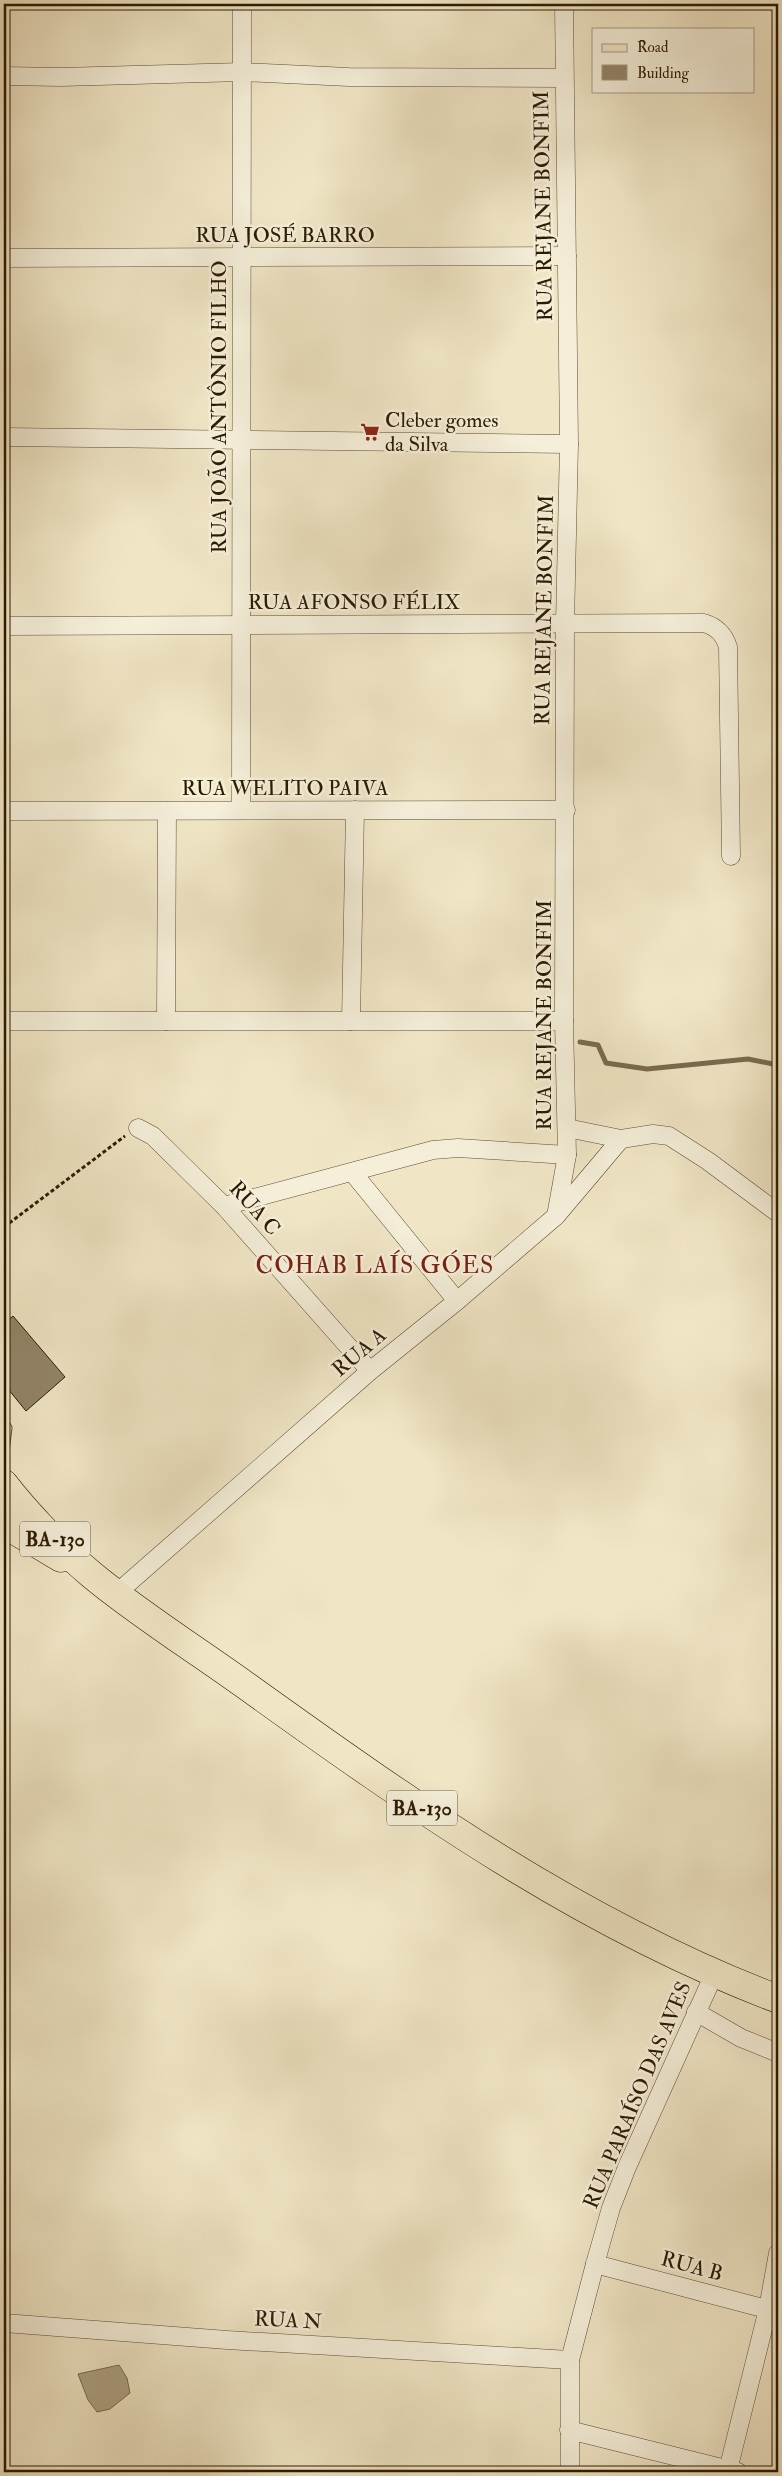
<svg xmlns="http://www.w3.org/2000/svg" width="782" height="2476" viewBox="0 0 782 2476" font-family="'IM FELL Double Pica',serif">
	<rect width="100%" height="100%" fill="#f0e6c6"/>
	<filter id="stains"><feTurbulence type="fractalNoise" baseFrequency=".004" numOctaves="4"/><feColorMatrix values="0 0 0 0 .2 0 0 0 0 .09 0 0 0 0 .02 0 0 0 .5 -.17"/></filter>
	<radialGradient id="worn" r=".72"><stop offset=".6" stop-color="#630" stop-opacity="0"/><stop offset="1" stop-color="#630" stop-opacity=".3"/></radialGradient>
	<polygon fill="#ada183" stroke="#796b4f" points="119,2365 127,2378 130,2393 110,2409 97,2412 88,2400 78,2374"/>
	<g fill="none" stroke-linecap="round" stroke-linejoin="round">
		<polyline stroke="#796b4f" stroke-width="5" points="580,1042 598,1045 606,1063 647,1069 748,1059 778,1065"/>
	</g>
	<polygon fill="#928467" stroke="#2c1a00" points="13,1316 65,1377 26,1411 4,1384 4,1324"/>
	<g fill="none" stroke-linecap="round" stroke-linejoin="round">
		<g stroke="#5d4d32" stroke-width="11">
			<polyline id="lane" points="4,1423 7,1428 4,1451"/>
		</g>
		<g stroke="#5d4d32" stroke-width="19">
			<g id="street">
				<polyline points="4,76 61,77 242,72 349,77 563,78"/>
				<polyline points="4,258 567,256"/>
				<polyline points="4,437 569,444"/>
				<path d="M4,626L704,623C717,627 724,634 728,647L731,856"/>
				<polyline points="241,810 242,4"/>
				<polyline points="4,811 566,810"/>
				<polyline points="4,1021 564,1021"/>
				<polyline points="166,1021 167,811"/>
				<polyline points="351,1021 355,810"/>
				<polyline points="138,1128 153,1136 224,1206 370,1371"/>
				<polyline points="567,1128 621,1139 653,1134 669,1136 708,1161 778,1213"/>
				<polyline points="353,1173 457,1301"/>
				<polyline points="224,1206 433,1150 458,1148 567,1155"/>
				<polyline points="556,1216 567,1155 564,1021 565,624 569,444 564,4"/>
				<polyline points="117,1593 370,1371 457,1301 556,1216 621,1139"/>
				<polyline points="696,2012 741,2038 778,2053"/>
				<polyline points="595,2264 778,2312"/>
				<polyline points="4,2323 227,2340 570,2360"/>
				<polyline points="569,2430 738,2472"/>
				<polyline points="728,2470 768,2309 778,2253"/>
				<polyline points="570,2472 570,2360 595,2264 611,2208 627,2167 715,1972"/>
			</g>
		</g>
		<g stroke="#2c1a00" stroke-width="29">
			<g id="primary">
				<path d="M4,1484C28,1515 62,1550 92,1575C139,1614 195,1649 245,1685C412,1805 584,1926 778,1999"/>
				<polyline points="4,1524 61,1558"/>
			</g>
		</g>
		<polyline stroke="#2c1a00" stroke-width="3" stroke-dasharray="4 2.5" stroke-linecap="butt" points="4,1227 125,1136"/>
		<use href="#lane" stroke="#f5efda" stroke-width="9"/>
		<use href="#street" stroke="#f5efda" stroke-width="18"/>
		<use href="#primary" stroke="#f0e6c6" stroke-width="28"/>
	</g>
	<defs>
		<g id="supermarket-bare" transform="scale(1.5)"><path d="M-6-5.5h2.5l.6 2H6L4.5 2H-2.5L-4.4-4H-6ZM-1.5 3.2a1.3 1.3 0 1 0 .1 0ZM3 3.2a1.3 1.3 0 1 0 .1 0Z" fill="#8f2418" stroke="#f5efda" stroke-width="2.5" paint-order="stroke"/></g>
	</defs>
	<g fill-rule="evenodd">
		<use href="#supermarket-bare" x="370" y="432"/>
	</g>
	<g text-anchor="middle" stroke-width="5" stroke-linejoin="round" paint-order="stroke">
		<g fill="#f5efda" stroke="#685a41" stroke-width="1">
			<rect x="20" y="1521.5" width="70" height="35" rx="4"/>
			<rect x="387" y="1790.5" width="70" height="35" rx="4"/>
		</g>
		<g font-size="20" font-weight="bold" fill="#2c1a00">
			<text x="55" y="1546">BA-130</text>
			<text x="422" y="1815">BA-130</text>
		</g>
		<g font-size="21" fill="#2c1a00" stroke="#f5efda">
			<text transform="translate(543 206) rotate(-91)" y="7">RUA REJANE BONFIM</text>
			<text x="285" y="242">RUA JOSÉ BARRO</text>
			<text transform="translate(219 407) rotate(-90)" y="7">RUA JOÃO ANTÔNIO FILHO</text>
			<text x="354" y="609">RUA AFONSO FÉLIX</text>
			<text transform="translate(544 610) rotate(-89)" y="7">RUA REJANE BONFIM</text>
			<text x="285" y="795">RUA WELITO PAIVA</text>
			<text transform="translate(544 1015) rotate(-90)" y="7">RUA REJANE BONFIM</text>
			<text transform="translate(255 1208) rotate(48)" y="7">RUA C</text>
			<text transform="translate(359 1352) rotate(-40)" y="7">RUA A</text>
			<text transform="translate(637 2095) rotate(-67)" y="7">RUA PARAÍSO DAS AVES</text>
			<text transform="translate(692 2266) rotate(15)" y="7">RUA B</text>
			<text transform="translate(288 2320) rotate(3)" y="7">RUA N</text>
		</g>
		<g font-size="21" fill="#2c1a00" stroke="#f5efda" text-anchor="start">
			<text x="385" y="427">Cleber gomes<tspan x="385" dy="24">da Silva</tspan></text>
		</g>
		<g font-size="24" letter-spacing="1" fill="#7a1f14" stroke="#f5efda">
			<text x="375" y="1273">COHAB LAÍS GÓES</text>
		</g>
	</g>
	<rect width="782" height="2476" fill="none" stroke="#f0e6c6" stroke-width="20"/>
	<rect x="5" y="5" width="772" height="2466" fill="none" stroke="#2c1a00" stroke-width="2.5"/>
	<rect x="10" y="10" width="762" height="2456" fill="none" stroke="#2c1a00"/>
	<rect x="592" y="28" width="162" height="65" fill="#f5efda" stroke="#a59a83"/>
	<rect x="602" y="44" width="25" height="8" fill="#f0e6c6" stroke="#a59a83"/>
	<text x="637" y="52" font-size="15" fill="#2c1a00">Road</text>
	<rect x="602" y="65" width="25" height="15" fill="#928467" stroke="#a59a83"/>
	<text x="637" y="78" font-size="15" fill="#2c1a00">Building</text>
	<rect width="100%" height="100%" filter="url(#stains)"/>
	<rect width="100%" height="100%" fill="url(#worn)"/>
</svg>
